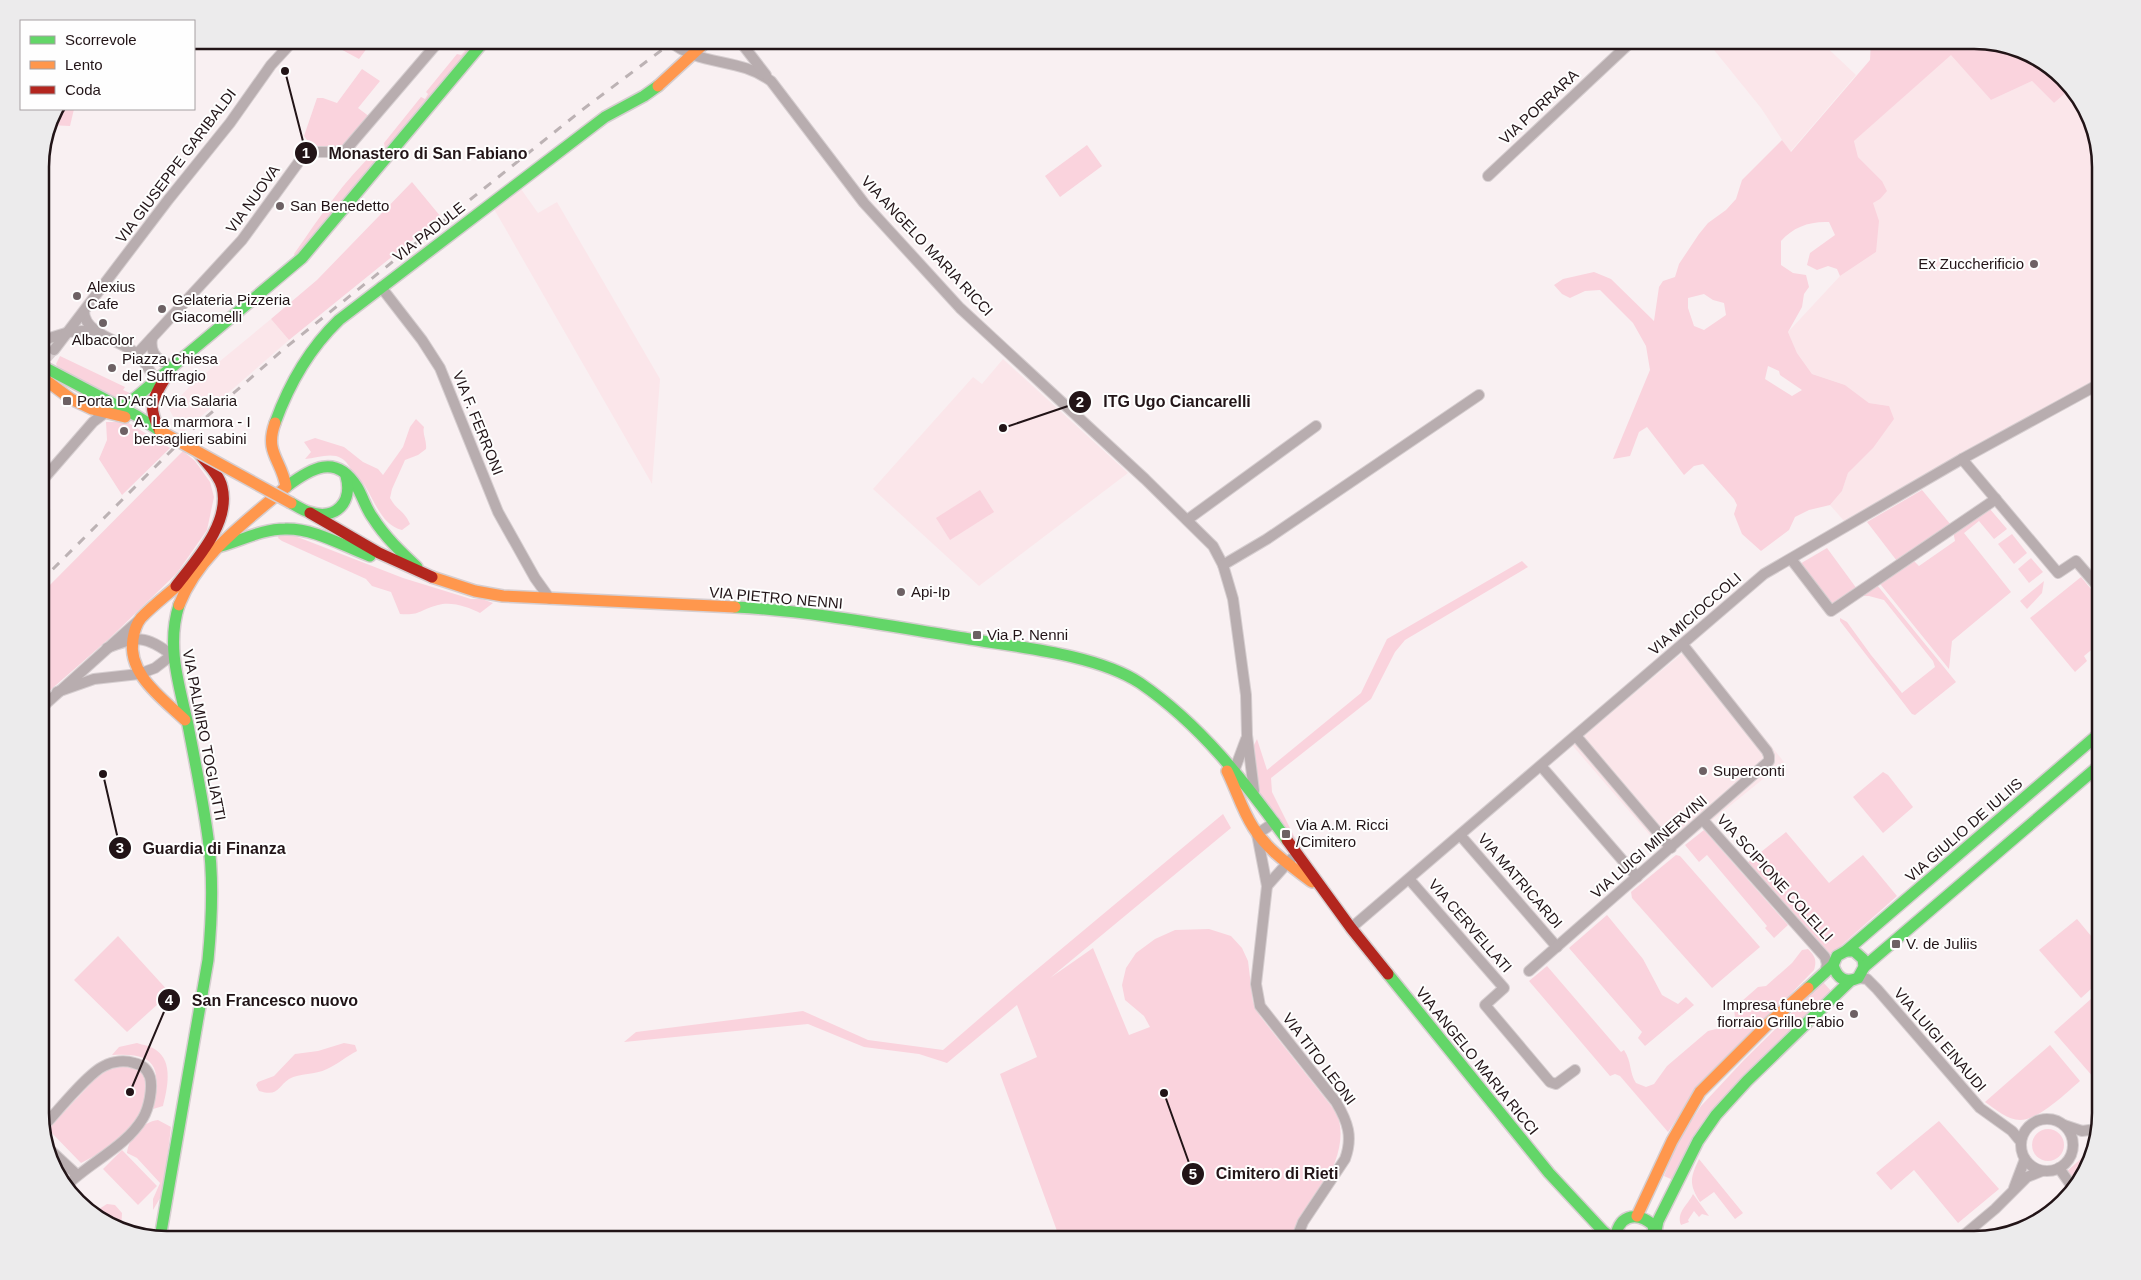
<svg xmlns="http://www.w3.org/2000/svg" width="2141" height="1280" viewBox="0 0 2141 1280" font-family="Arial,sans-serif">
	<rect width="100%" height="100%" fill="#f9f0f2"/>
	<g fill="#fbe6ea">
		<polygon points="1706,40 1819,40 1856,75 1790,152 1761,108"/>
		<polygon points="1951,54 1991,100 2032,81 2054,103 2070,89 2084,103 2101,159 2101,377 1963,453 1845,522 1830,505 1842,491 1848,473 1889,426 1889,406 1869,403 1845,385 1812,374 1797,353 1788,332 1840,276 1876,252 1873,203 1882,181 1858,157 1854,141"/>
		<polygon points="521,189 538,213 557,202 660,379 652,484 494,209"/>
		<polygon points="271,319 289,340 182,433 169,409 191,385"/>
		<polygon points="1003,359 1128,473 979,586 873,489 973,377 982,384"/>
		<polygon points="1691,646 1784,762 1668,856 1572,745"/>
	</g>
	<g fill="#fad3dd" fill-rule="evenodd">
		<polygon points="338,40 373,40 359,59 335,46 339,41"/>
		<path d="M468,40H477L296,257L294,254C320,217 344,180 377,150H383L385,148L384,143L421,97L425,99L428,94L426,92L457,54L461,55L465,51L462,47Z"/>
		<path d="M1871,40H1974L2038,57L2070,89L2054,103L2032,81L1991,100L1951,55L1854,141L1858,157L1882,181L1887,191L1880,199L1873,203L1879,221L1876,252L1840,276L1837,269L1828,266L1817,270L1807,265L1810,253L1835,235L1829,222C1810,221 1793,227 1781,241V265L1793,273L1806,275L1809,287L1804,294L1802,307L1788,332L1797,353L1812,374L1845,385L1869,403L1889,406L1894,419L1873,448L1848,473L1842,491L1830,505L1809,510L1795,517L1789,530L1761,551L1742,534L1734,514L1737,505L1734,499L1703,464L1694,466L1684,475L1647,427L1639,432L1630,456L1613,459L1650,370L1646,346L1633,323L1600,290L1585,291L1570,298L1562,294L1554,285L1563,279L1594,272L1611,279L1654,321L1659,287L1663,281L1675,277L1679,264L1699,234L1708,223L1726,210L1736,199L1742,180L1782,140L1791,152L1870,60ZM1704,294L1713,300L1724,303L1726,315L1704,330L1694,326L1688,308V298ZM1768,366L1779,371L1780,375L1802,390L1792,396L1765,379Z"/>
		<polygon points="362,69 380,81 358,108 370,117 344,152 306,152 299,149 307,140 304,136 317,98 323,98 337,103"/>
		<polygon points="56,109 74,109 70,126 48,125 50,118"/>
		<polygon points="1087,145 1102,166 1060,197 1045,176"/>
		<polygon points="412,182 441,217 289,340 271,319 317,280"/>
		<polygon points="60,356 125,387 123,390 130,393 118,399 60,371 56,364"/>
		<path d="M416,419L424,427C422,434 427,440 426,449L418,455L405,460L392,489L390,498C397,511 404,510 410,524L402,530C382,525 375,502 365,486C363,482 359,481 357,478C349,469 349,460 336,456C326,454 315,458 305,459L311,452L304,442L315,438L344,447L363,462L378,469L383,475L403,447L410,427Z"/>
		<polygon points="106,422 127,422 170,448 122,495 99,459 107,440"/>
		<polygon points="183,451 195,461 210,482 214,497 207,530 177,573 111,637 40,699 40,595"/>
		<polygon points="980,490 994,512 950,540 936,518"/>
		<polygon points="1922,490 1951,525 1897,561 1867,522"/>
		<polygon points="1989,508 2007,529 1994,539 1979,521 1964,533 2011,592 1952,641 1949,669 1881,585 1882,579 1912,559 1919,566 1955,541 1953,531"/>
		<path d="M279,534L295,536L403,578L471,599H482L493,603L480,613C469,607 451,601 438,605C421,609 420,616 400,614L391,592L372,586L366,579L282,541L278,538Z"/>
		<polygon points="2012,534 2027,553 2014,564 1998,544"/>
		<polygon points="1827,548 1857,589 1831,608 1798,565"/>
		<polygon points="2031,558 2043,572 2029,583 2018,569"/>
		<polygon points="1522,561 1528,567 1405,640 1395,652 1371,699 1271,778 1272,792 1297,842 1255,788 1249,755 1257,739 1267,770 1361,693 1387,639"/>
		<polygon points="2081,577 2101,601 2101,642 2084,656 2087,661 2075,672 2030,618"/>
		<polygon points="2044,581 2042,593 2027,609 2020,601"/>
		<polygon points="1877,585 1956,682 1915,715 1912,714 1840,621 1840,618 1847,622 1871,655 1902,693 1935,667 1933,661 1884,600 1869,596 1862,596 1840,612 1837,610"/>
		<polygon points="1883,772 1888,775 1913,807 1883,833 1853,797"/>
		<path d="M1223,814L1231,828L1050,978L1093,948L1129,1035L1150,1027L1144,1016L1125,1000L1122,985L1126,968L1136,953L1155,939L1175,930L1209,929L1231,936L1242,948L1248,961L1253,1002L1260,1016L1336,1112C1355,1154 1310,1206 1289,1240H1036L1057,1231L1000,1074L1037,1057L1017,1005L947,1063L919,1054L864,1047L808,1024L624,1042L636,1032L803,1011L868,1040L943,1050L1017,986Z"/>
		<polygon points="1704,830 1788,925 1774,938 1765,928 1767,926 1707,855 1699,862 1685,845"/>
		<polygon points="1786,832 1829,883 1863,855 1897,896 1834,952 1828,954 1746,864"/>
		<polygon points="1676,855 1680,856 1760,947 1712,988 1632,898 1631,892"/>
		<polygon points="1607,915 1643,959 1662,995 1678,1004 1686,997 1694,1005 1645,1046 1638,1038 1642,1032 1569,948"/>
		<polygon points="2077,919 2101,948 2101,980 2081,998 2039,950"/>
		<polygon points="118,936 170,993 127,1032 74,980"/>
		<path d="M1808,949C1815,956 1817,960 1814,970L1694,1093L1668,1132L1620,1076L1615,1074L1610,1076L1529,981L1547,966L1621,1052L1624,1050C1632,1062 1629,1072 1636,1083L1646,1087L1654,1084L1667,1066L1708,1031L1724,1027L1735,1018L1734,1008L1758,987L1766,986L1792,963L1802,950Z"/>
		<polygon points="1823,982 1832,992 1734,1089 1673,1180 1664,1176 1678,1141 1701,1106 1744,1060"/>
		<polygon points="2101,990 2101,1086 2054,1032"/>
		<path d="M137,1043C143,1045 151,1046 156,1050C174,1062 167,1090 163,1106L153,1109C161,1068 158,1052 112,1055L119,1047Z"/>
		<path d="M344,1043L355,1045L357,1051C347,1056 338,1064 327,1069C315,1075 300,1073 289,1079C277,1087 279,1097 259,1091L256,1085L258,1082L274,1076L295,1054L318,1051Z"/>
		<path d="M2050,1045L2080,1081C2066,1093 2039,1120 2020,1120C2008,1120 1995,1109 1985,1102Z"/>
		<polygon points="127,1065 138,1068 147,1080 148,1091 141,1116 115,1145 81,1163 48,1129 95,1079 112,1067"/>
		<path d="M158,1120L171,1127L163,1193L153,1210V1199L160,1183L137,1158L127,1153C129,1137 142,1122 158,1120Z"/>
		<polygon points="1939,1121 1999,1189 1958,1223 1914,1170 1891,1190 1876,1173"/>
		<circle cx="2048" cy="1145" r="16"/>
		<polygon points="122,1150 157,1186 138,1205 103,1169"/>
		<polygon points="2091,1150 2084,1177 2076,1184 2066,1172"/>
		<path d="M1699,1159L1743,1213L1735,1219L1714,1192L1700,1202C1689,1184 1690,1178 1699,1159Z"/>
		<path d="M1693,1194L1709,1216L1702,1214L1699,1217L1694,1211L1688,1220L1689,1222L1681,1225C1676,1212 1688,1205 1693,1194Z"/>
		<polygon points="107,1204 115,1205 122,1213 121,1228 103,1223 98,1218 99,1209"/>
	</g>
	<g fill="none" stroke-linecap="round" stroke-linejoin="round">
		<polyline stroke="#d9cfd1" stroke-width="10" stroke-dasharray="10 5" stroke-linecap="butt" points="47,358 54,350"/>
		<g stroke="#d6ced0" stroke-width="12">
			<g id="street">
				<path d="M668,40C701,68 737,56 771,81L864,203L960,308L1145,479L1213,546L1223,565L1233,599L1246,695L1247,735L1254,791"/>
				<polyline points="739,40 766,75"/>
				<polyline points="1488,176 1633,40"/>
				<polyline points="381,287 422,340 440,368 498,512 535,578 550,599"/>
				<path d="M84,312C85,335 124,341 138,355C146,363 151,372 156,382"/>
				<path d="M152,338C149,354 160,364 175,365"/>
				<polyline points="40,341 69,332 94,330"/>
				<polyline points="54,350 168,200 230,123 271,65 294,40"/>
				<polyline points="137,354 242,240 306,152 344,152 440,40"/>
				<polyline points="1962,459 2058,573 2076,561 2101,590"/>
				<polyline points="40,483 93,422 106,412"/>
				<polyline points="1187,520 1316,426"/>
				<polyline points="1791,559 1831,611 1996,499"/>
				<polyline points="1223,565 1267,539 1479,395"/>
				<path d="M57,692L94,679L139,674L155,668L172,655C145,635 138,636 107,648"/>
				<polyline points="40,709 138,621"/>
				<polyline points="1576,736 1671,848"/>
				<polyline points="1541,766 1637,877"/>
				<polyline points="1233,774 1246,739"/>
				<polyline points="1703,820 1825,957 1827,964 1825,973"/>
				<path d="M1275,822L1257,834L1267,886L1256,984L1260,1006L1336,1102C1348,1122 1353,1137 1345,1159L1303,1222L1296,1240"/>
				<polyline points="1460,835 1557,947"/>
				<polyline points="1409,879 1504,988 1485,1005 1550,1082 1556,1084 1575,1070"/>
				<polyline points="1267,886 1291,859"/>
				<polyline points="1351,928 1764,574 1962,459 2101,383"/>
				<polyline points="1529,971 1769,761 1769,756 1767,751 1683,645"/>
				<polyline points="1859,978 1867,979 1877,989 1980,1108 2012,1131 2021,1142"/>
				<circle cx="2047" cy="1145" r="26"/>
				<polyline points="2064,1125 2082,1131 2097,1129"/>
				<path d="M42,1128C56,1113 88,1073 104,1066C113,1061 125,1060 134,1063C143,1065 147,1069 150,1077C153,1088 149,1108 143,1118C126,1147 90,1162 66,1186"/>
				<polyline points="49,1149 77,1175"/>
				<polyline points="2059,1168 2073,1188"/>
				<polyline points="2014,1188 2025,1159"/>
				<polyline points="1958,1240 1995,1209 2027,1177 2042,1171"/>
			</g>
		</g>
		<g stroke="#d6ced0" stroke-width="14">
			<g id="fast">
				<polyline points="40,365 137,416 160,431"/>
				<polyline points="111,406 124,405 135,398 302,258 485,40"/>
				<path d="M275,423C289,384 309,349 339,320L605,117L644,96L658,86"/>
				<path d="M286,487C311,468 336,453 357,487C363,497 366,509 373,518C385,537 401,552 417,567"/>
				<path d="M291,503C297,506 302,510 309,512C336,521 353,502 346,476"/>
				<path d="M221,546C242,540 263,529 285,529C314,528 343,546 370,556"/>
				<path d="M735,607C812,611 889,626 964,638C1016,647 1096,654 1140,683C1201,725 1244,781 1287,840"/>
				<path d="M1833,965C1837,978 1845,984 1858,978L1864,967L1863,959L1854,951H1846"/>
				<polyline points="1864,967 2101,764"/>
				<polyline points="1388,974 1549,1173 1603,1231 1608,1235 1615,1236"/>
				<polyline points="1808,988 1833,965 1837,956 1846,951 2101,732"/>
				<polyline points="1656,1231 1658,1221 1698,1141 1716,1115 1747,1081 1850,981"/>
				<path d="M160,1238L208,960C212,919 214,878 208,838C203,800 195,762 188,725C179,684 166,646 179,605"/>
				<path d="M1616,1240C1616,1216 1636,1210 1653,1225L1655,1240"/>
			</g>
		</g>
		<g stroke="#d6ced0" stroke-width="14">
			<g id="slow">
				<polyline points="658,86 708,40"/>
				<polyline points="40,376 71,399 92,409 125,417"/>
				<polyline points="432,577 475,591 503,596 735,607"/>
				<path d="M185,579C171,592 154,604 141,618C137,623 134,632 133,639C127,674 162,698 185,720"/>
				<path d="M179,605C199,554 246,522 286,487C282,460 264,453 275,423"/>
				<path d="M1227,771C1236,789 1242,810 1253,827C1267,850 1291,866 1312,882"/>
				<polyline points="1637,1216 1672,1141 1700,1092 1769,1023 1808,988"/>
			</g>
		</g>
		<g stroke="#d6ced0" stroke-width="14">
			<g id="jam">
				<path d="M160,431C148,408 151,401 164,380"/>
				<polyline points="310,513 379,553 432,577"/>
				<path d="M176,586C196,560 231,523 222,487C219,474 206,463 198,452"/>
				<polyline points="1287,840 1351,928 1388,974"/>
			</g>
		</g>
		<use href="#street" stroke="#b8adaf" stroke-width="10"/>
		<use href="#fast" stroke="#63d668" stroke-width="11"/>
		<use href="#slow" stroke="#ff974d" stroke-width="11"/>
		<use href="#jam" stroke="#b3261e" stroke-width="11"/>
		<polyline stroke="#bcb2b4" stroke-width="3" stroke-dasharray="9 9" stroke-linecap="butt" points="40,582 195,427 285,348 582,110 675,40"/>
		<g stroke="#d6ced0" stroke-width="14" stroke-linecap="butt">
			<polyline id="slow-bridge" points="160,431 291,503"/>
		</g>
		<use href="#slow-bridge" stroke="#ff974d" stroke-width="11"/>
	</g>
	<g fill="#6d6164" stroke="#fefefe" stroke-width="2">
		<circle cx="280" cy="206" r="5"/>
		<circle cx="2034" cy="264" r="5"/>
		<circle cx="77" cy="296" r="5"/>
		<circle cx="162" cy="309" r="5"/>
		<circle cx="103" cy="323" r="5"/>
		<circle cx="112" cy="368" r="5"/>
		<rect x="62" y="396" width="10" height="10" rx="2.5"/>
		<circle cx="124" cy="431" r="5"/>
		<circle cx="901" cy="592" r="5"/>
		<rect x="972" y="630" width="10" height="10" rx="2.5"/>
		<circle cx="1703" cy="771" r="5"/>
		<rect x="1281" y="829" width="10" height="10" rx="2.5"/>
		<rect x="1891" y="939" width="10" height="10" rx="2.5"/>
		<circle cx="1854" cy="1014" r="5"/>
	</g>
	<g text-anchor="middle" stroke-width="4" stroke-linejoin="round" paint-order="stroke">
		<g font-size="15" fill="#221417" stroke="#fefefe">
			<text transform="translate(1539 107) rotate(-43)" y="5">VIA PORRARA</text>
			<text transform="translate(176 166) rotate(-53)" y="5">VIA GIUSEPPE GARIBALDI</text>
			<text transform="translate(253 199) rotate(-54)" y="5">VIA NUOVA</text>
			<text transform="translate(429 232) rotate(-38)" y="5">VIA PADULE</text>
			<text transform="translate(927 246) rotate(47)" y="5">VIA ANGELO MARIA RICCI</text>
			<text transform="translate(478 423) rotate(68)" y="5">VIA F. FERRONI</text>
			<text transform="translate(776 598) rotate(5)" y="5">VIA PIETRO NENNI</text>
			<text transform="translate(1695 614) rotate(-41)" y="5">VIA MICIOCCOLI</text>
			<text transform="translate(204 735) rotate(79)" y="5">VIA PALMIRO TOGLIATTI</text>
			<text transform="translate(1964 830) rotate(-41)" y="5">VIA GIULIO DE IULIIS</text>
			<text transform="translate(1649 847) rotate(-41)" y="5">VIA LUIGI MINERVINI</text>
			<text transform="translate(1775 878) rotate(48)" y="5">VIA SCIPIONE COLELLI</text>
			<text transform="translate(1520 881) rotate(49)" y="5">VIA MATRICARDI</text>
			<text transform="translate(1470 926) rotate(49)" y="5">VIA CERVELLATI</text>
			<text transform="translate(1940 1040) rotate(49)" y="5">VIA LUIGI EINAUDI</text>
			<text transform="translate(1319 1059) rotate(53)" y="5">VIA TITO LEONI</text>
			<text transform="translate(1477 1061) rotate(51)" y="5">VIA ANGELO MARIA RICCI</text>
		</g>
		<g font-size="15" fill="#221417" stroke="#fefefe" text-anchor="start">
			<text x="290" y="211">San Benedetto</text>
			<text x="2024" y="269" text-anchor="end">Ex Zuccherificio</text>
			<text x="87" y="292">Alexius<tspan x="87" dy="17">Cafe</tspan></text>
			<text x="172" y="305">Gelateria Pizzeria<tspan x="172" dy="17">Giacomelli</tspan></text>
			<text x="103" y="345" text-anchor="middle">Albacolor</text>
			<text x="122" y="364">Piazza Chiesa<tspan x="122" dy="17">del Suffragio</tspan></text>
			<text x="77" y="406">Porta D'Arci /Via Salaria</text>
			<text x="134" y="427">A. La marmora - I<tspan x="134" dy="17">bersaglieri sabini</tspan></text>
			<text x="911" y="597">Api-Ip</text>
			<text x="987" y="640">Via P. Nenni</text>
			<text x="1713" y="776">Superconti</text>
			<text x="1296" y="830">Via A.M. Ricci<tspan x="1296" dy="17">/Cimitero</tspan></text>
			<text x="1906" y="949">V. de Juliis</text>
			<text x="1844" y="1010" text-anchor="end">Impresa funebre e<tspan x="1844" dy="17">fiorraio Grillo Fabio</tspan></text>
		</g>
	</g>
	<path d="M0 0H2141V1280H0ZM167 49H1974A118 118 0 0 1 2092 167V1113A118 118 0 0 1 1974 1231H167A118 118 0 0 1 49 1113V167A118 118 0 0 1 167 49Z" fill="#ecebec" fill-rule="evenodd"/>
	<path fill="none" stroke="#221417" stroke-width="2.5" d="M167 49H1974A118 118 0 0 1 2092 167V1113A118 118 0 0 1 1974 1231H167A118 118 0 0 1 49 1113V167A118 118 0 0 1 167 49Z"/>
	<path fill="none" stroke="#221417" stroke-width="2" d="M285 71L306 153M1003 428L1080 402M103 774L120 848M130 1092L169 1000M1164 1093L1193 1174"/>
	<g fill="#221417" stroke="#fefefe" stroke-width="2">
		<circle cx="285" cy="71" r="5"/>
		<circle cx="1003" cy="428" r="5"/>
		<circle cx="103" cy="774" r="5"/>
		<circle cx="130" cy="1092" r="5"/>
		<circle cx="1164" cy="1093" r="5"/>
		<circle cx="306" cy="153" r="12"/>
		<circle cx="1080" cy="402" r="12"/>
		<circle cx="120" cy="848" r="12"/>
		<circle cx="169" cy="1000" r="12"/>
		<circle cx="1193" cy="1174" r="12"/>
	</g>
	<g font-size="15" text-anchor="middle" font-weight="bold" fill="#fff">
		<text x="306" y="158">1</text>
		<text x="1080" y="407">2</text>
		<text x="120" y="853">3</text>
		<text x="169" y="1005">4</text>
		<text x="1193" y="1179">5</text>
	</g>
	<g font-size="16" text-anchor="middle" font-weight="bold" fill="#221417" stroke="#fefefe" stroke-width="4" stroke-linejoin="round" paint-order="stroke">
		<text x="428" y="159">Monastero di San Fabiano</text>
		<text x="1177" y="407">ITG Ugo Ciancarelli</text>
		<text x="214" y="854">Guardia di Finanza</text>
		<text x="275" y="1006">San Francesco nuovo</text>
		<text x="1277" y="1179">Cimitero di Rieti</text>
	</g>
	<rect x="20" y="20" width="175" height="90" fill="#fefefe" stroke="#a6a0a2"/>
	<rect x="30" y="36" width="25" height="8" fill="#63d668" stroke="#a6a0a2"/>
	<text x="65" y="45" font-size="15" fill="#221417">Scorrevole</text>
	<rect x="30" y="61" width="25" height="8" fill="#ff974d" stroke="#a6a0a2"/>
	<text x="65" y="70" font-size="15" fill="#221417">Lento</text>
	<rect x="30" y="86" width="25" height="8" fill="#b3261e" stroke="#a6a0a2"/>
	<text x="65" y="95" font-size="15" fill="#221417">Coda</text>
</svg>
